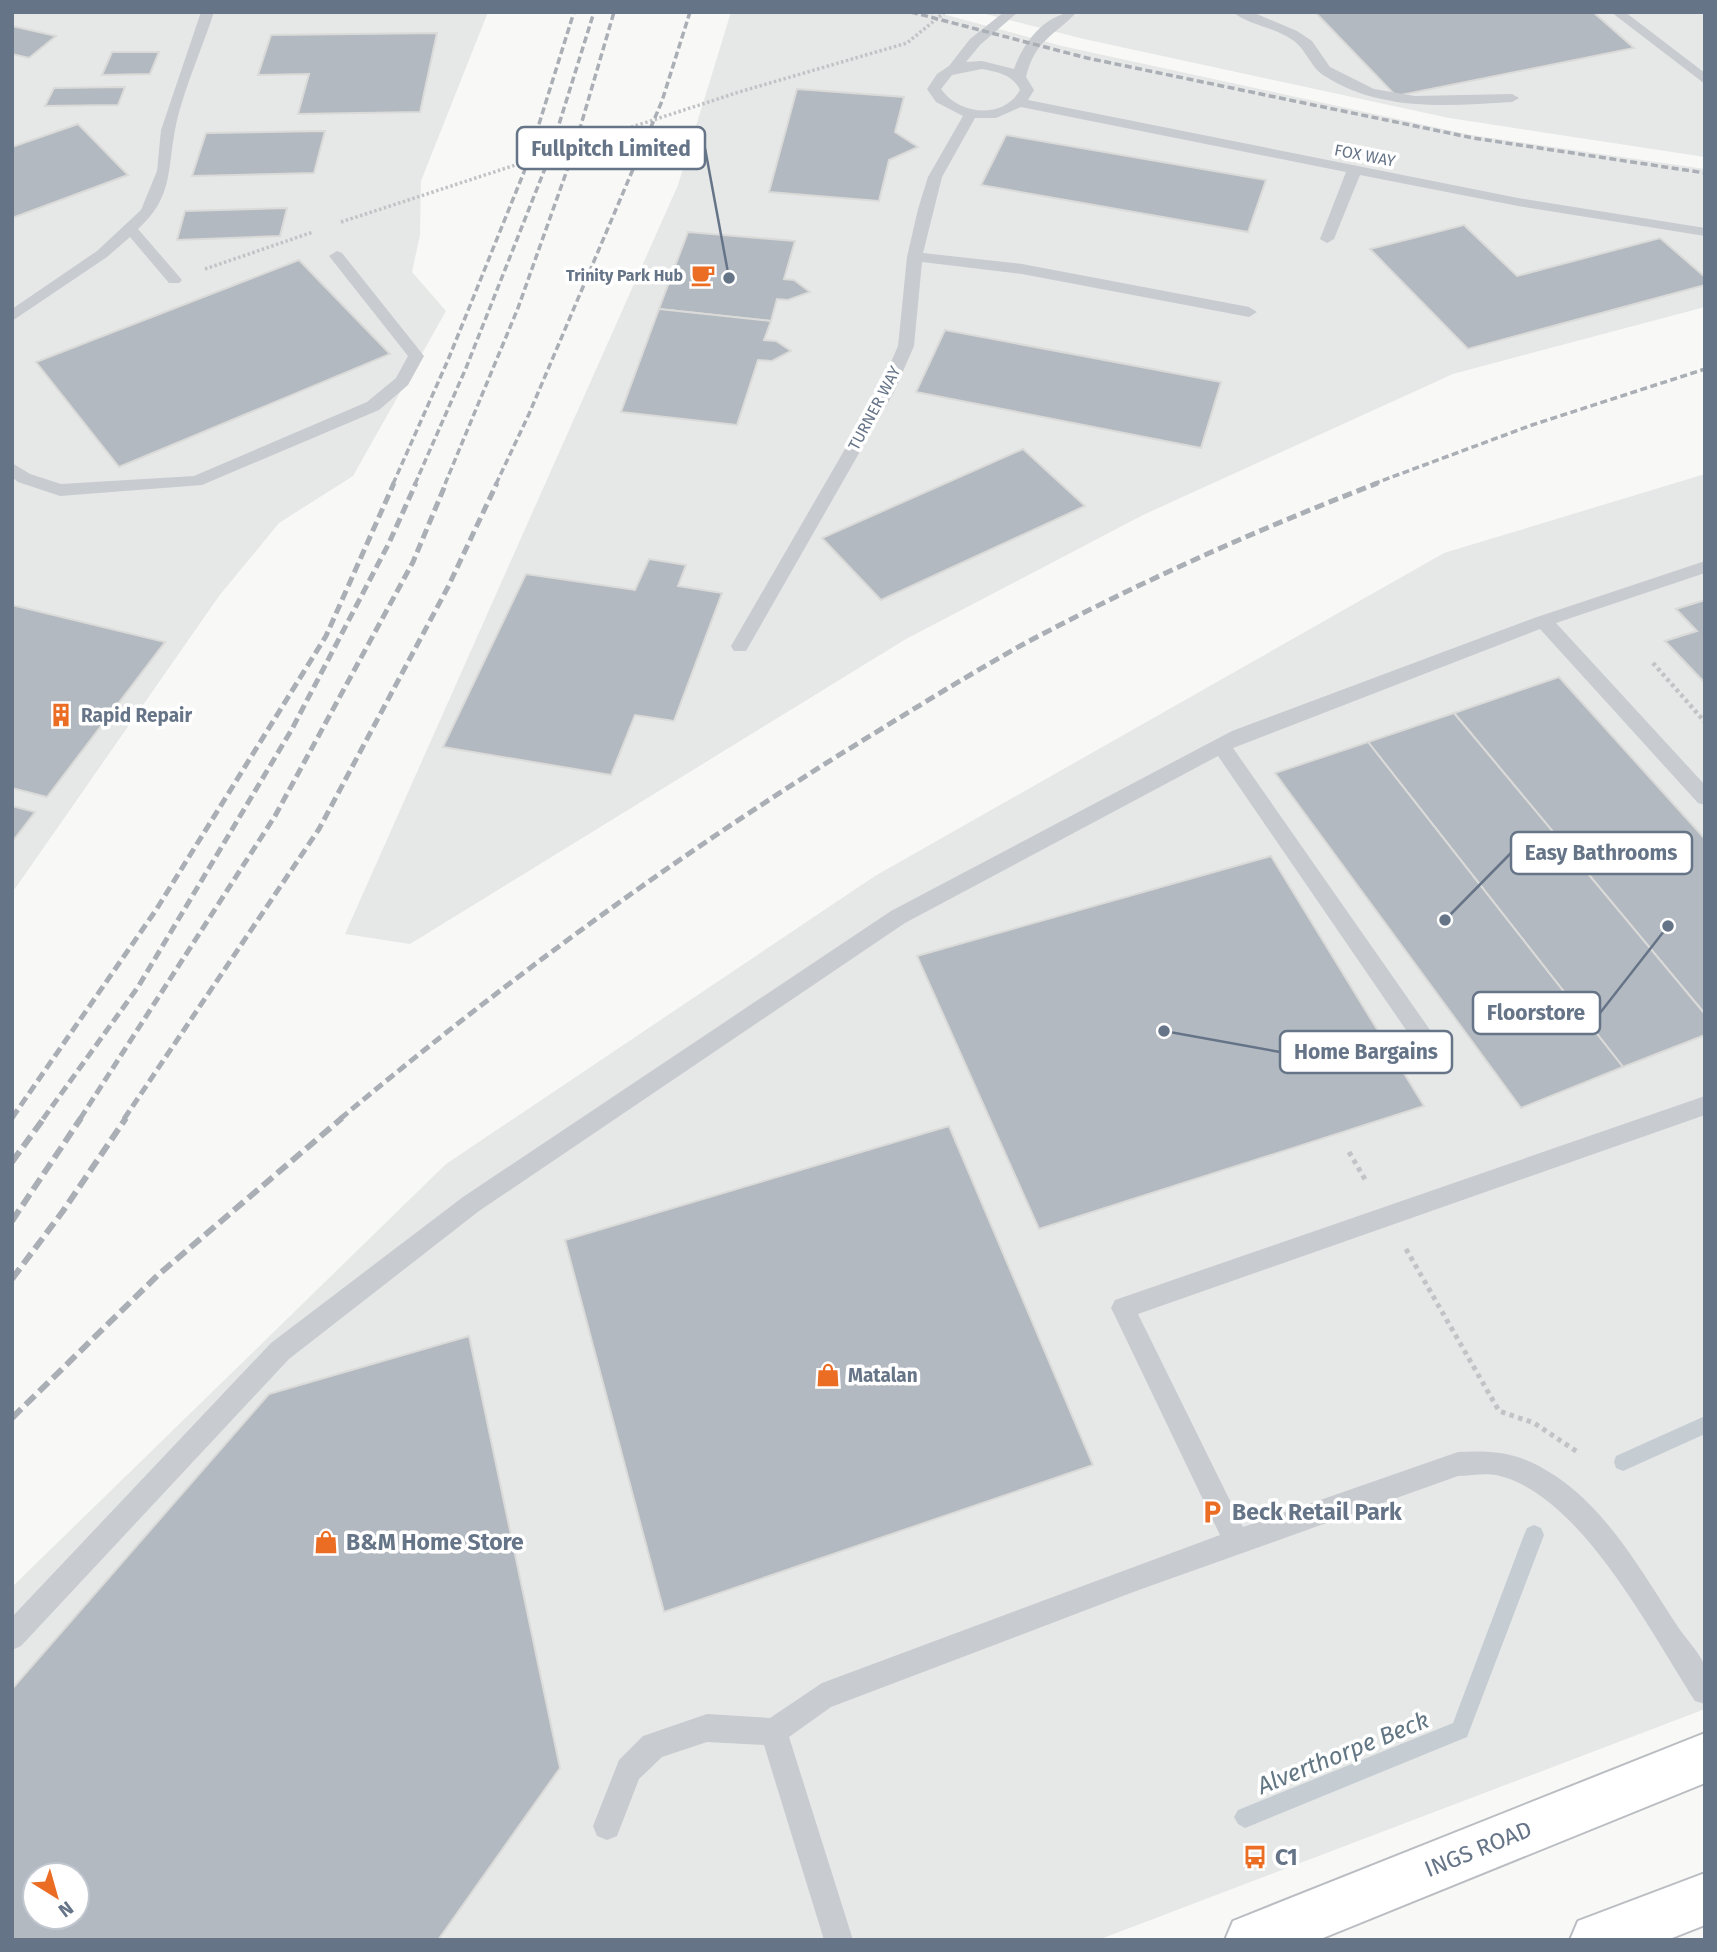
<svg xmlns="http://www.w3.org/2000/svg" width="1717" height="1952" viewBox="0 0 1717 1952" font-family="'Fira Sans',sans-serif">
	<rect width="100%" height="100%" fill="#f8f8f6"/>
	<g fill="#e6e7e7" fill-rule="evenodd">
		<polygon points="12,12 488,12 421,181 420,235 412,272 446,311 353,476 279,523 219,596 12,893"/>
		<polygon points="731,12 935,12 1062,46 1471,135 1705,169 1705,307 1453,374 1143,515 906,639 410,944 345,934 678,185"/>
		<polygon points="978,12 1705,12 1705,157 1449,118 1084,39"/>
		<path d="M1705,474V1709L1098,1940H12V1587L446,1164L875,876L1444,553ZM35,1875H77V1917H35Z"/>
	</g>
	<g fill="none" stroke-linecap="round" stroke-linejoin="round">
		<g fill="#c5cdd3" fill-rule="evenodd">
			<polygon points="1705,1416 1705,1434 1623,1471 1616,1468 1614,1462 1616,1456"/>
			<polygon points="1534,1525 1541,1528 1544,1535 1467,1737 1245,1828 1238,1824 1234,1817 1238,1810 1453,1723 1524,1535 1527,1528"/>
		</g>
	</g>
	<g fill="#b3b9c0" stroke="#dadad8" stroke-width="2" fill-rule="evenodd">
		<polygon points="1315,12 1593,12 1634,48 1396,96"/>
		<polygon points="12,26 56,36 29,58 12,54"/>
		<polygon points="437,33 420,112 298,114 309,74 258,75 271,35"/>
		<polygon points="112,52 159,52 150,74 102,75"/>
		<polygon points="125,87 118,105 45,106 54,88"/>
		<polygon points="797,89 904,97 895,132 918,147 889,160 879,201 769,192"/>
		<polygon points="78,124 128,175 12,218 12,147"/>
		<polygon points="325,131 314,173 192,176 206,133"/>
		<polygon points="1006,135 1266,180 1248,232 981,185"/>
		<polygon points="287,208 280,236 177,240 185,211"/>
		<polygon points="1464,225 1517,276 1660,238 1705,277 1705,285 1468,349 1370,249"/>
		<polygon points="688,232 795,241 784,279 794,280 810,292 788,300 777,299 771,321 659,309"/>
		<polygon points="299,260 390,354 119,467 36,362"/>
		<polygon points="659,309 771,321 764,340 776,341 791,351 772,361 758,360 737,425 621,412"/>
		<polygon points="945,330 1221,382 1201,448 916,392"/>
		<polygon points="1023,449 1085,506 881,600 822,538"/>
		<polygon points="649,559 686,565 678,586 722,593 674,721 635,715 611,775 443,747 526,574 635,590"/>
		<polygon points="1705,600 1705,683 1665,641 1697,631 1676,609"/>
		<polygon points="1705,600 1705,683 1665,641 1697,631 1676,609"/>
		<polygon points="12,605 165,642 47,797 12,788"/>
		<polygon points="1559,677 1705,839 1705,1014 1454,713"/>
		<polygon points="1454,713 1705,1014 1705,1035 1623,1067 1368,742"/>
		<polygon points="1368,742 1623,1067 1521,1108 1275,773"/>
		<polygon points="12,806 35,812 12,842"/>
		<polygon points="1271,856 1424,1106 1039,1229 917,956"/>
		<polygon points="949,1126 1093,1465 664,1612 565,1240"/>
		<path d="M469,1336L560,1768L438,1940H12V1689L269,1394ZM35,1875H77V1917H35Z"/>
	</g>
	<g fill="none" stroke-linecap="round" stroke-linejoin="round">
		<g stroke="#babdc1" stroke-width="4">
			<g id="trunk">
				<polygon points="1705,1733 1705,1783 1318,1940 1225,1940 1233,1921"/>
				<polygon points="1705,1873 1705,1925 1667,1940 1570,1940 1578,1921"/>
			</g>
		</g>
		<g stroke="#c2c3c6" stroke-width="3.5" stroke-dasharray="2.5 2.5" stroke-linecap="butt">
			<polyline points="341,222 739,92 907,43 945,12"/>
			<polyline points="205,269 313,232"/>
		</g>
		<polyline stroke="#c2c3c6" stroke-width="4.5" stroke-dasharray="3.5 3.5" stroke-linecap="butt" points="1653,663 1705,722"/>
		<g stroke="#c2c3c6" stroke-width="5" stroke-dasharray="4.5 4.5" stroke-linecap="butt">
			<polyline points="1349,1152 1366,1181"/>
			<polyline points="1406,1249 1499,1411 1534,1423 1579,1453"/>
		</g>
		<g fill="#c8cbcf" fill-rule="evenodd">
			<path d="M201,12H214C202,49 182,93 175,130C167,172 173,197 138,229L182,280L179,283H169L130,237L107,257L12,321V309L97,251L141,210L157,171L161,130Z"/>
			<path d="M1004,12H1018L980,45L966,62L982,61L1014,69C1024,41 1047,12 1077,12C1054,36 1035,40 1026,77L1034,90L1028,100L1518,198L1705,228V236L1518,206L1360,175L1334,239L1327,243L1320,239L1346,172L1021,107L996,118H975L942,177L923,253L1022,264L1249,307L1257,312L1249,317L1022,274L922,262L914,346L894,392L746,651H734L731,646L878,392L898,346L907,257L918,209L928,177L963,116L936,102L927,89L937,74L949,66L970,39ZM982,69C998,72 1013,75 1020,90C1003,120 959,115 941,89L952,75Z"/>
			<path d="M1233,12H1252L1297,31L1312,41L1330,67L1374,89L1415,96L1512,94L1519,98L1512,102C1447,106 1380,112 1323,75C1309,65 1306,48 1291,39C1274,27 1248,25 1233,12Z"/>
			<polygon points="1611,12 1625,12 1705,73 1705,84"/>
			<polygon points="337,251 342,253 424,356 408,385 379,410 202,485 60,496 18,482 12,477 12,463 30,474 61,484 194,476 367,402 396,378 408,356 329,256"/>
			<polygon points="1705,561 1705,573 1556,623 1705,785 1705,805 1698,803 1540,629 1233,748 1444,1050 1447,1056 1444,1062 1436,1065 1428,1062 1218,756 905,923 479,1211 289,1359 21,1646 12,1650 12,1617 271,1343 463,1197 891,911 1232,731 1537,617"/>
			<path d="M1705,1096V1115L1138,1314L1243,1527L1458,1452C1497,1450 1521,1453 1554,1475C1609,1511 1643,1574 1678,1627C1686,1639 1701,1654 1705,1667C1708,1677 1705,1693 1705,1704L1695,1701C1651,1633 1579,1492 1496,1475C1484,1473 1470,1476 1458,1476L1136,1591L831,1707L789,1737L853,1940H824L764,1745L707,1742L662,1757L639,1779L617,1836L607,1840L597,1836L593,1826L619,1760L643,1736L707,1714L770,1718L822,1683L1220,1535L1115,1316L1111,1308L1115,1300Z"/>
		</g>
		<use href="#trunk" fill="#fff" fill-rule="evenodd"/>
		<g stroke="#aaaeb5" stroke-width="3.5" stroke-dasharray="7 3.5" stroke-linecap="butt">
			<polyline points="911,12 1087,58 1473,138 1705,173"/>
			<polyline points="393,484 448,360 524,172 574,12"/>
			<polyline points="415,484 466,368 546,166 594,12"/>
			<polyline points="445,484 518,308 571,159 614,12"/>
			<polyline points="496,484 529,414 662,101 690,12"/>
			<polyline points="1373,484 1532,425 1705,369"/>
		</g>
		<g stroke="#aaaeb5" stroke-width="5" stroke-dasharray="10 5" stroke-linecap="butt">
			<polyline points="12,1118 156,910 326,636 394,483"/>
			<polyline points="43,1119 138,987 292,729 389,543 416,483"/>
			<polyline points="80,1119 275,816 413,562 446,483"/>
			<polyline points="124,1119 319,829 448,587 497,483"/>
			<path d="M340,1119C511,976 692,844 883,728C928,700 974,672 1020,646C1135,584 1256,530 1378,483"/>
		</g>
		<g stroke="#aaaeb5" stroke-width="6" stroke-dasharray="13 6" stroke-linecap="butt">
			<polyline points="12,1162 44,1118"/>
			<polyline points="12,1221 81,1118"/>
			<polyline points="12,1279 63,1211 126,1118"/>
			<polyline points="12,1418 158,1275 342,1118"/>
		</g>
	</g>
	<defs>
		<g id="cafe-bare" transform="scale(1.89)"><path d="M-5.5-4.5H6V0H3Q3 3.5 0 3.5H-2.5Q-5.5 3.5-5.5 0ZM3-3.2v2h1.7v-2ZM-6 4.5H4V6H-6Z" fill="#eb6d23" stroke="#fff" stroke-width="2.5" paint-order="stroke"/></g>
		<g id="building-bare" transform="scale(1.89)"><path d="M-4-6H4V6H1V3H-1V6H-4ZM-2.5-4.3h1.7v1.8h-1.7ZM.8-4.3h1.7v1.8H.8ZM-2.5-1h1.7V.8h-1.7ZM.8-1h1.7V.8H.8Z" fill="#eb6d23" stroke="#fff" stroke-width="2.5" paint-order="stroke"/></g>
		<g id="shop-bare" transform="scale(1.89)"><path d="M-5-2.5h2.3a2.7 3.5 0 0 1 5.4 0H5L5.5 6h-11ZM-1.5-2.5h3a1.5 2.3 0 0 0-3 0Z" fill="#eb6d23" stroke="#fff" stroke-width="2.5" paint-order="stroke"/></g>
		<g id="parking-bare" transform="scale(1.89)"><path d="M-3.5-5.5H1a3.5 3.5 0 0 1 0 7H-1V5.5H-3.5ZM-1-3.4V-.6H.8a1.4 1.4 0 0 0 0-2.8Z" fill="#eb6d23" stroke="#fff" stroke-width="2.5" paint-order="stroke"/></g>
		<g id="bus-bare" transform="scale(1.89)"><path d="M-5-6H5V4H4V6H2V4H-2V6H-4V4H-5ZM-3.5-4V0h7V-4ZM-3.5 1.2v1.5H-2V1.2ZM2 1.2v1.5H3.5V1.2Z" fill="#eb6d23" stroke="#fff" stroke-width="2.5" paint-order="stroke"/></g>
	</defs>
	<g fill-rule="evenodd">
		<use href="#cafe-bare" x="703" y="275"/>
		<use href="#building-bare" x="61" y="715"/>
		<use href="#shop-bare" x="828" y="1375"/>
		<use href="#parking-bare" x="1212" y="1512"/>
		<use href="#shop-bare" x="326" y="1542"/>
		<use href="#bus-bare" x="1255" y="1857"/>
	</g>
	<g text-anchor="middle" stroke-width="7" stroke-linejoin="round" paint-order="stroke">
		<g font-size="16" fill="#667488" stroke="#fff">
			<text transform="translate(1365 155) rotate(11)" y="6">FOX WAY</text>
			<text transform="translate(874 408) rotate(-62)" y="6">TURNER WAY</text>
		</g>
		<g font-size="16" font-weight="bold" fill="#667488" stroke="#fff" text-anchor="end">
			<text x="683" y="281">Trinity Park Hub</text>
		</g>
		<g font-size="19" font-weight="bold" fill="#667488" stroke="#fff" text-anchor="start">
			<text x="81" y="722">Rapid Repair</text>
			<text x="848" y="1382">Matalan</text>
		</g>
		<g font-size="23" font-weight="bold" fill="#667488" stroke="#fff" text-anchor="start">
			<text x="1232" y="1520">Beck Retail Park</text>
			<text x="346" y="1550">B&amp;M Home Store</text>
			<text x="1275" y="1865">C1</text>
		</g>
		<g font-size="23" fill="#667488" stroke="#fff">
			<text transform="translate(1478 1849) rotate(-22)" y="8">INGS ROAD</text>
		</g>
		<g font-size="24" font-style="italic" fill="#627683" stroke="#fff">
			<text transform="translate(1343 1753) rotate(-22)" y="8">Alverthorpe Beck</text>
		</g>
	</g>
	<path fill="none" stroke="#667488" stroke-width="2.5" d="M729 278L705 148M1445 920L1511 853M1668 926L1600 1013M1164 1031L1280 1052"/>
	<g fill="#667488" stroke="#fff" stroke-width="2.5">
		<circle cx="729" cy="278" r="7"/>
		<circle cx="1445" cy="920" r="7"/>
		<circle cx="1668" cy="926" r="7"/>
		<circle cx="1164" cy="1031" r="7"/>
	</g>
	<g fill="#fff" stroke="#667488" stroke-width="2.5">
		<rect x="517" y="127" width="188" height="42" rx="7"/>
		<rect x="1511" y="832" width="181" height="42" rx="7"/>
		<rect x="1473" y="992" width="127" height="42" rx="7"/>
		<rect x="1280" y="1031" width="172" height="42" rx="7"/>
	</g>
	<g font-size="21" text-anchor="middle" font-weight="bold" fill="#667488">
		<text x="611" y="156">Fullpitch Limited</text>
		<text x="1601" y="860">Easy Bathrooms</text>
		<text x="1536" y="1020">Floorstore</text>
		<text x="1366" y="1059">Home Bargains</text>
	</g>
	<rect width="1717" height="1952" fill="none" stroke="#667488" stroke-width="28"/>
	<g transform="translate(56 1896) rotate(143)"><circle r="33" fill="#ffffff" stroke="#c2c7cf" stroke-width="2"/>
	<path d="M0-5L12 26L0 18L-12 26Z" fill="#eb6d23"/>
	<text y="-10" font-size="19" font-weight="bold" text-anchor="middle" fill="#667488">N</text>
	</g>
</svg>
